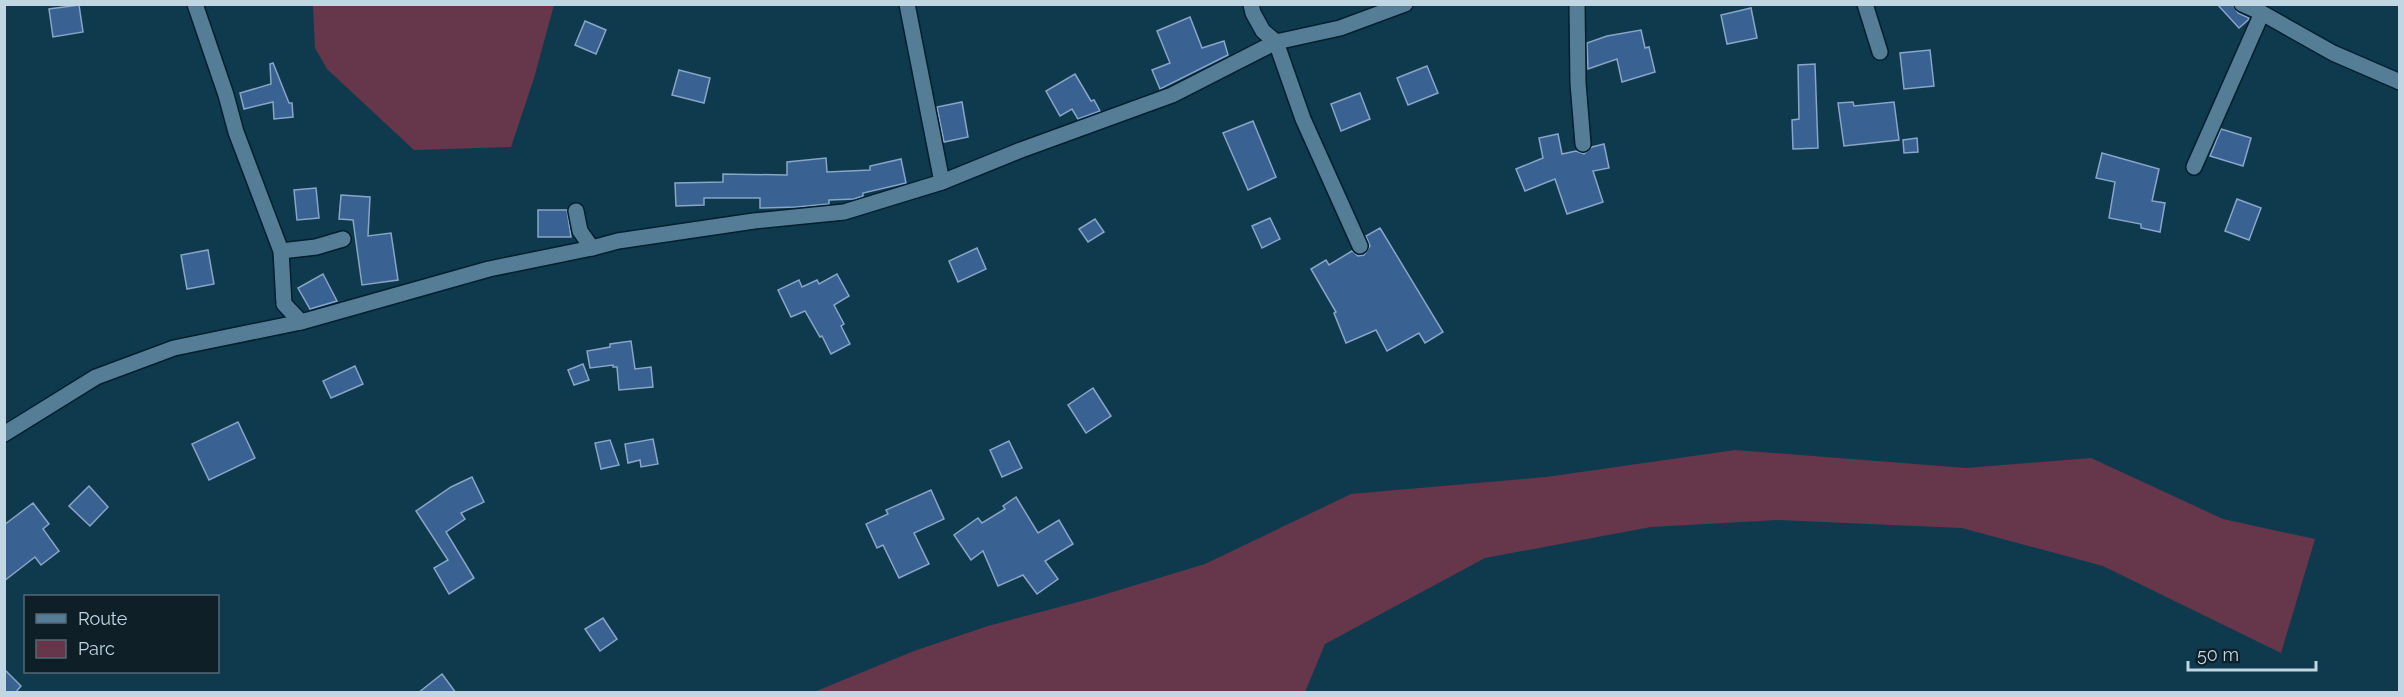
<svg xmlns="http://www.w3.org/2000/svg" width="2404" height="697" viewBox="0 0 2404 697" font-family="Raleway,sans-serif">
	<rect width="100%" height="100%" fill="#0f3a4e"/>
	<g fill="#66374b">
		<polygon points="313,5 554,5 534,78 511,147 414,150 327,69 315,48"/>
		<polygon points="1735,450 1966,468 2091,458 2223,519 2315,539 2281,653 2103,566 1962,528 1777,520 1651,527 1485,558 1325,644 1305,692 814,692 914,651 988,626 1093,598 1205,564 1351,494 1546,477"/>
	</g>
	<g fill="#396192" stroke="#89a5c7" stroke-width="1.5">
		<polygon points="2217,4 2232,4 2238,13 2249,18 2248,20 2239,28"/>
		<polygon points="79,5 83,32 53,37 49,9"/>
		<polygon points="1751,8 1757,38 1727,44 1721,15"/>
		<polygon points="1190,17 1202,48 1224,41 1228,55 1160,89 1152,70 1170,63 1157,31"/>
		<polygon points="585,21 606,30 596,54 575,45"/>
		<polygon points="1641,30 1645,48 1649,47 1655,72 1622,82 1617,59 1588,69 1587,43 1607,36"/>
		<polygon points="1930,50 1934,86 1904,89 1900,53"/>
		<polygon points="273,63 289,103 292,103 293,117 274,119 273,102 244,109 240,93 271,84 270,64"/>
		<polygon points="1815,64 1818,148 1793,149 1792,120 1799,119 1798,65"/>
		<polygon points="1427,66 1438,93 1408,105 1397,78"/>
		<polygon points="679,70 710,78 704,103 672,95"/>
		<polygon points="1075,74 1091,101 1094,100 1100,111 1078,119 1072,109 1060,116 1046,91"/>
		<polygon points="1360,93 1370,119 1341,131 1331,104"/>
		<polygon points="962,102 968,137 944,142 937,107"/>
		<polygon points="1853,102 1854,106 1894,102 1899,140 1844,146 1838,103"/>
		<polygon points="1253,121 1276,177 1248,190 1223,133"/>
		<polygon points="2221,129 2251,138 2243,166 2210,156"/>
		<polygon points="1558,134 1562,154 1576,151 1584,154 1592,147 1604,144 1609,168 1593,171 1603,202 1567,214 1555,179 1525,191 1516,169 1543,158 1539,138"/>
		<polygon points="1917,138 1918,152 1904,153 1903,140"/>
		<polygon points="2102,153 2159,169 2152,201 2165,203 2160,232 2141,228 2141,224 2109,218 2115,182 2096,178"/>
		<polygon points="826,158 827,172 870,170 870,166 901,159 906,183 863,193 863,196 854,199 829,200 829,204 796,207 760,208 760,198 704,198 704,205 676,206 675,183 723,182 723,174 787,175 787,162"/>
		<polygon points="316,188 319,218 297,220 294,190"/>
		<polygon points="341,195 370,197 368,236 391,233 398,280 362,285 353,220 339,219"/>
		<polygon points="2237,199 2261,208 2249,240 2225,231"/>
		<polygon points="538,210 567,210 571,237 538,237"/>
		<polygon points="1270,218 1280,239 1262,248 1252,226"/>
		<polygon points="1095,219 1104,232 1088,242 1079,229"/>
		<polygon points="1380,228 1443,332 1425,343 1419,333 1387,351 1376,330 1346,343 1334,313 1336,312 1311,269 1326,260 1329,265 1352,251 1358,256 1364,255 1370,246 1366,236"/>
		<polygon points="977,248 986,269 958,282 949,261"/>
		<polygon points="208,250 214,284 187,289 181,255"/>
		<polygon points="323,274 337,301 310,309 298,288"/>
		<polygon points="837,274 849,296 834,305 844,324 841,326 850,344 831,354 822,336 820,337 805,311 791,317 778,290 799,280 802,287 817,280 819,284"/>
		<polygon points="631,341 635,369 651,367 653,387 619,390 617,367 613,367 613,365 590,368 587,351 610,347 610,344"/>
		<polygon points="583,364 589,380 574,385 568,370"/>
		<polygon points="355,366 363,384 331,398 323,381"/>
		<polygon points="1093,388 1111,416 1086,433 1068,405"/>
		<polygon points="238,422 255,458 209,480 192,444"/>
		<polygon points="653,439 658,464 641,467 640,460 628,463 625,444"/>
		<polygon points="610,440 619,465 601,469 595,443"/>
		<polygon points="1009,441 1022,468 1002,477 990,450"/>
		<polygon points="472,477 484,502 461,513 465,519 446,532 474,578 449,594 434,568 448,560 416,511 451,487"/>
		<polygon points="89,486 108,507 90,526 69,506"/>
		<polygon points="931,490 944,519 914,533 929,564 899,578 883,545 877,548 866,524 888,514 886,510"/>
		<polygon points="1016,497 1038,533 1059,520 1073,544 1045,561 1058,579 1037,594 1023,575 998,586 983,551 971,560 954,535 978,518 982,523 1005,509 1003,506"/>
		<polygon points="33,503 49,524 43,529 59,551 41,565 35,557 4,581 4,525"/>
		<polygon points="603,618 617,639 600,651 585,629"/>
		<polygon points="4,669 21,686 15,693 4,693"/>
		<polygon points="442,674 456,693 418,693"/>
	</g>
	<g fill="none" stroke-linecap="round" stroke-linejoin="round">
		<g stroke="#01202f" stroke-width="18">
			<g id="minor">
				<polyline points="195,4 226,95 236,132 281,251 284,304 301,322"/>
				<polyline points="907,4 942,182"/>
				<polyline points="1251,4 1253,13 1263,31 1276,42 1303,119 1360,246"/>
				<polyline points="1577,4 1578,83 1583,144"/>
				<polyline points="1865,4 1880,52"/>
				<polyline points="2194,167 2262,13"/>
				<polyline points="576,211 580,231 592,248"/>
				<polyline points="281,251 316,247 343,239"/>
			</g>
		</g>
		<g stroke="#01202f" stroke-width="18">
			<g id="tertiary">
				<polyline points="2242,4 2262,13 2333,53 2400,82"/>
				<polyline points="4,434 96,377 174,348 301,322 489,269 592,248 618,241 754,221 844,212 942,182 1021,150 1172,95 1276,42 1340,28 1405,4"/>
			</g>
		</g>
		<use href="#minor" stroke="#557e96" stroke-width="15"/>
		<use href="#tertiary" stroke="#557e96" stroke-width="15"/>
	</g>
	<rect width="2404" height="697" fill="none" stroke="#c0d6e3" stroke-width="12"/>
	<rect x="24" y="595" width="195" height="78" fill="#0e1f28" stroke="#556873" stroke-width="1.5"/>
	<rect x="36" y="614" width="30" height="9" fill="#557e96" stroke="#556873" stroke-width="1.5"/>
	<text x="78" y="625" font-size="18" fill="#c0d6e3">Route</text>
	<rect x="36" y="640" width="30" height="18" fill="#66374b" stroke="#556873" stroke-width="1.5"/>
	<text x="78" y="655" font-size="18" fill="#c0d6e3">Parc</text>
	<path d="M2188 661v9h128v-9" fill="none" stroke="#c0d6e3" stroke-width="3"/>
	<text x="2197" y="661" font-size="18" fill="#c0d6e3" stroke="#0e1f28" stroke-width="4.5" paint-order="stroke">50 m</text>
</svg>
